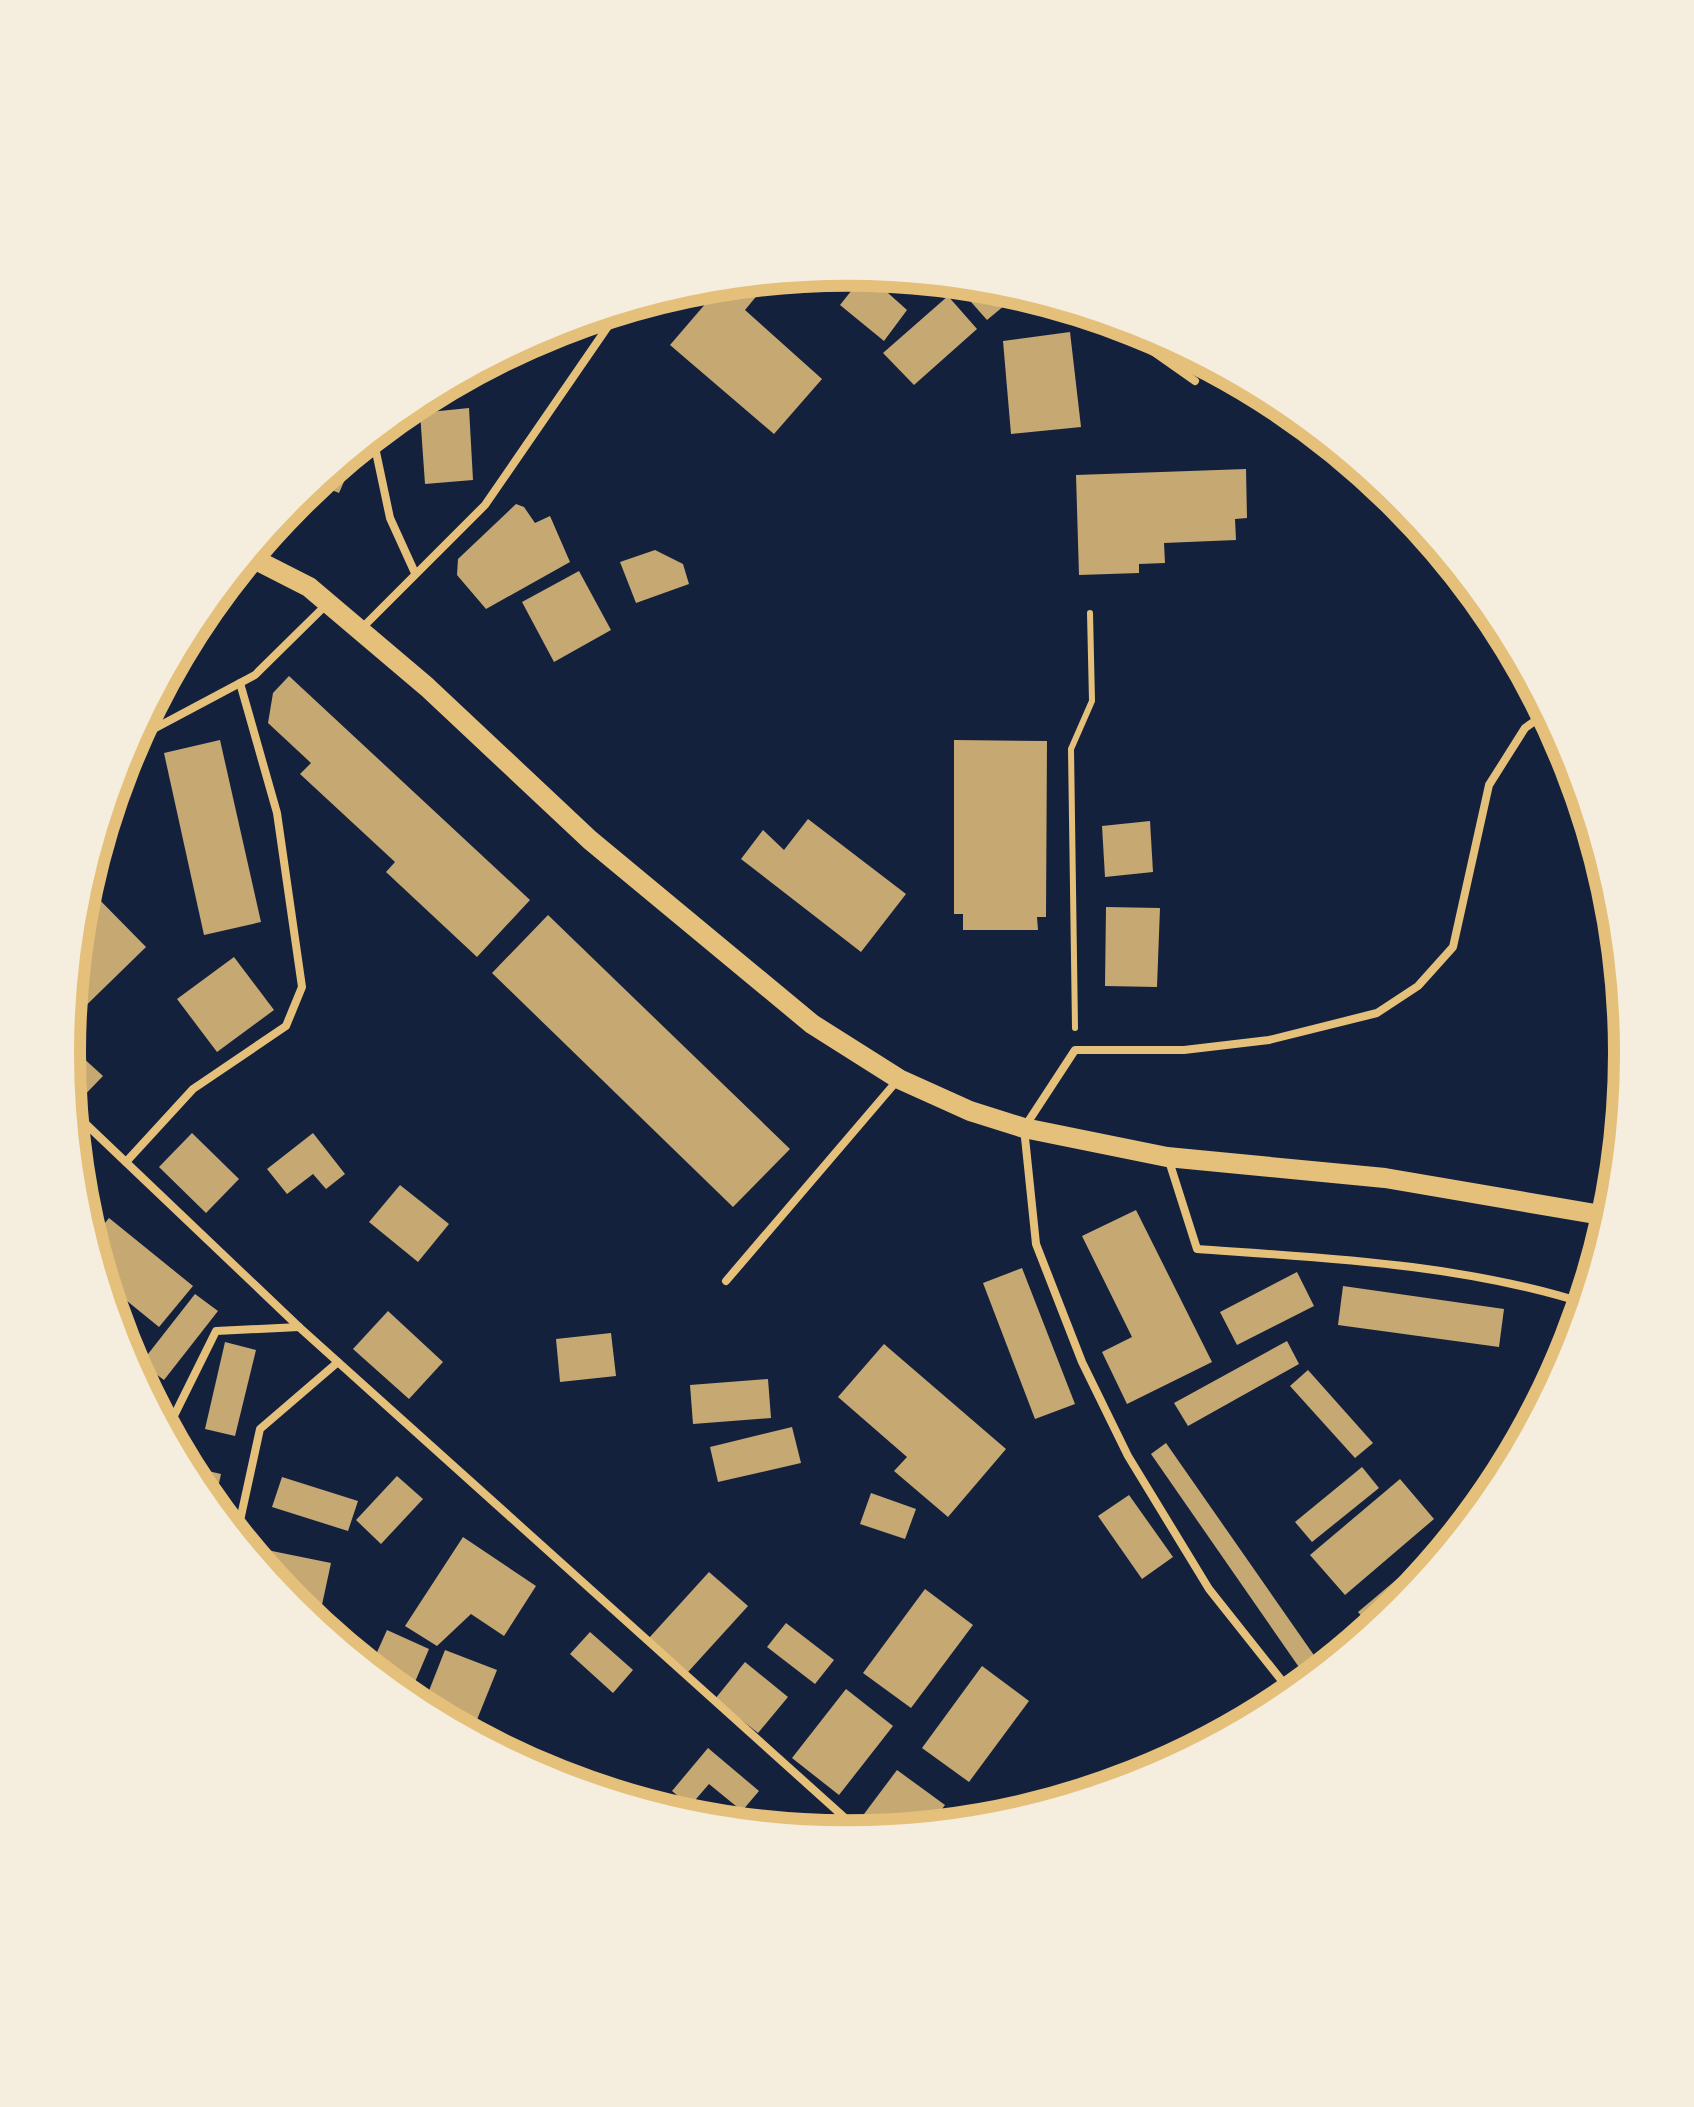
<svg xmlns="http://www.w3.org/2000/svg" width="1694" height="2107" viewBox="0 0 1694 2107" font-family="Karla,sans-serif">
	<rect width="100%" height="100%" fill="#14213d"/>
	<g fill="#c6a872">
		<polygon points="867,271 904,276 888,293 907,310 884,341 840,305"/>
		<polygon points="773,276 745,310 822,379 774,434 670,345 725,281"/>
		<polygon points="964,281 1001,284 1022,291 987,320 957,286"/>
		<polygon points="948,296 977,329 914,385 883,353"/>
		<polygon points="1070,332 1081,427 1011,434 1003,341"/>
		<polygon points="469,408 473,480 425,484 420,413"/>
		<polygon points="361,443 339,493 312,482"/>
		<polygon points="1246,469 1247,518 1235,519 1236,540 1164,543 1165,563 1139,564 1139,573 1079,575 1076,475"/>
		<polygon points="516,504 524,507 535,523 550,516 570,562 486,609 457,575 458,559"/>
		<polygon points="655,550 683,564 689,584 636,603 620,562"/>
		<polygon points="579,571 611,630 554,662 522,602"/>
		<polygon points="192,622 196,623 177,678 165,673"/>
		<polygon points="289,676 530,900 477,957 386,872 395,862 300,774 311,763 268,723 273,693"/>
		<polygon points="220,740 261,922 204,935 164,753"/>
		<polygon points="954,740 1047,741 1046,917 1037,917 1038,930 963,930 963,914 954,914"/>
		<polygon points="808,819 906,894 861,952 741,859 763,830 784,850"/>
		<polygon points="1150,821 1153,872 1105,877 1102,826"/>
		<polygon points="83,883 146,947 65,1026 78,900"/>
		<polygon points="1106,907 1160,908 1157,987 1105,986"/>
		<polygon points="548,915 790,1149 733,1207 492,973"/>
		<polygon points="234,957 274,1010 217,1052 177,999"/>
		<polygon points="69,1045 103,1076 73,1107 67,1102 63,1054"/>
		<polygon points="192,1133 239,1179 206,1213 159,1167"/>
		<polygon points="313,1133 345,1174 326,1189 313,1174 287,1194 267,1169"/>
		<polygon points="400,1185 449,1224 418,1262 369,1222"/>
		<polygon points="1136,1210 1212,1362 1127,1404 1102,1352 1132,1337 1082,1236"/>
		<polygon points="109,1218 193,1286 159,1327 100,1279 89,1243"/>
		<polygon points="1022,1268 1075,1404 1035,1419 983,1283"/>
		<polygon points="1297,1272 1314,1306 1237,1345 1220,1312"/>
		<polygon points="1343,1286 1504,1309 1499,1347 1338,1325"/>
		<polygon points="195,1294 218,1311 164,1380 141,1363"/>
		<polygon points="388,1311 443,1362 409,1399 353,1349"/>
		<polygon points="611,1333 616,1376 560,1382 556,1339"/>
		<polygon points="1287,1341 1299,1364 1188,1426 1174,1403"/>
		<polygon points="225,1342 256,1350 235,1436 205,1429"/>
		<polygon points="884,1344 1006,1449 948,1517 894,1471 907,1457 838,1397"/>
		<polygon points="1308,1370 1373,1443 1355,1458 1290,1386"/>
		<polygon points="768,1379 771,1418 693,1424 690,1385"/>
		<polygon points="792,1427 801,1463 718,1482 710,1447"/>
		<polygon points="1166,1443 1325,1671 1310,1683 1151,1454"/>
		<polygon points="182,1465 221,1474 213,1511 194,1489"/>
		<polygon points="1362,1467 1379,1488 1312,1542 1295,1522"/>
		<polygon points="397,1476 423,1499 381,1544 356,1520"/>
		<polygon points="282,1477 358,1501 348,1531 272,1507"/>
		<polygon points="1400,1479 1434,1519 1345,1595 1310,1555"/>
		<polygon points="871,1493 916,1509 905,1539 860,1524"/>
		<polygon points="1129,1495 1173,1557 1142,1579 1098,1516"/>
		<polygon points="463,1537 536,1586 504,1636 471,1614 437,1646 405,1626"/>
		<polygon points="1447,1537 1454,1545 1401,1609 1374,1631 1358,1612"/>
		<polygon points="267,1550 331,1563 317,1628 292,1608 262,1571"/>
		<polygon points="709,1572 748,1606 688,1672 649,1638"/>
		<polygon points="925,1589 973,1625 911,1708 863,1673"/>
		<polygon points="786,1623 834,1660 815,1684 767,1647"/>
		<polygon points="387,1630 429,1649 412,1689 369,1670"/>
		<polygon points="590,1632 633,1670 613,1693 570,1654"/>
		<polygon points="445,1650 497,1670 470,1737 421,1711"/>
		<polygon points="745,1662 788,1697 758,1733 715,1699"/>
		<polygon points="982,1666 1029,1701 969,1782 922,1748"/>
		<polygon points="846,1689 893,1726 839,1795 792,1758"/>
		<polygon points="708,1748 759,1791 742,1811 709,1784 690,1806 672,1791"/>
		<polygon points="897,1770 945,1805 926,1830 882,1835 861,1818"/>
		<polygon points="1002,1800 1023,1816 983,1825"/>
	</g>
	<g fill="none" stroke-linecap="round" stroke-linejoin="round">
		<polyline stroke="#e5c07b" stroke-width="6" points="1075,1028 1071,749 1092,701 1090,613"/>
		<g stroke="#e5c07b" stroke-width="8">
			<polyline points="1101,315 1195,381"/>
			<polyline points="372,433 390,518 415,573"/>
			<polyline points="360,630 485,505 622,306"/>
			<polyline points="124,751 131,741 255,675 327,604"/>
			<polyline points="68,1107 299,1327 865,1836"/>
			<path d="M1169,1161L1197,1249C1326,1258 1463,1264 1587,1304"/>
			<polyline points="126,1162 193,1089 286,1026 302,987 277,813 240,683"/>
			<polyline points="726,1281 896,1082"/>
			<polyline points="165,1434 216,1331 299,1327"/>
			<polyline points="236,1539 260,1429 338,1362"/>
			<polyline points="1294,1696 1209,1589 1128,1456 1082,1362 1036,1244 1024,1128 1075,1050 1184,1050 1269,1040 1377,1013 1418,986 1453,947 1489,785 1525,728 1549,711"/>
		</g>
		<polyline stroke="#e5c07b" stroke-width="20" points="246,555 309,587 427,687 590,840 812,1024 899,1079 970,1111 1024,1128 1167,1157 1385,1178 1613,1217"/>
	</g>
	<path d="M0 0H1694V2107H0ZM80 1053a767 767 0 1 1 1534 0a767 767 0 1 1-1534 0Z" fill="#f5edde" fill-rule="evenodd"/>
	<path fill="none" stroke="#e5c07b" stroke-width="12" d="M80 1053a767 767 0 1 1 1534 0a767 767 0 1 1-1534 0Z"/>
</svg>
